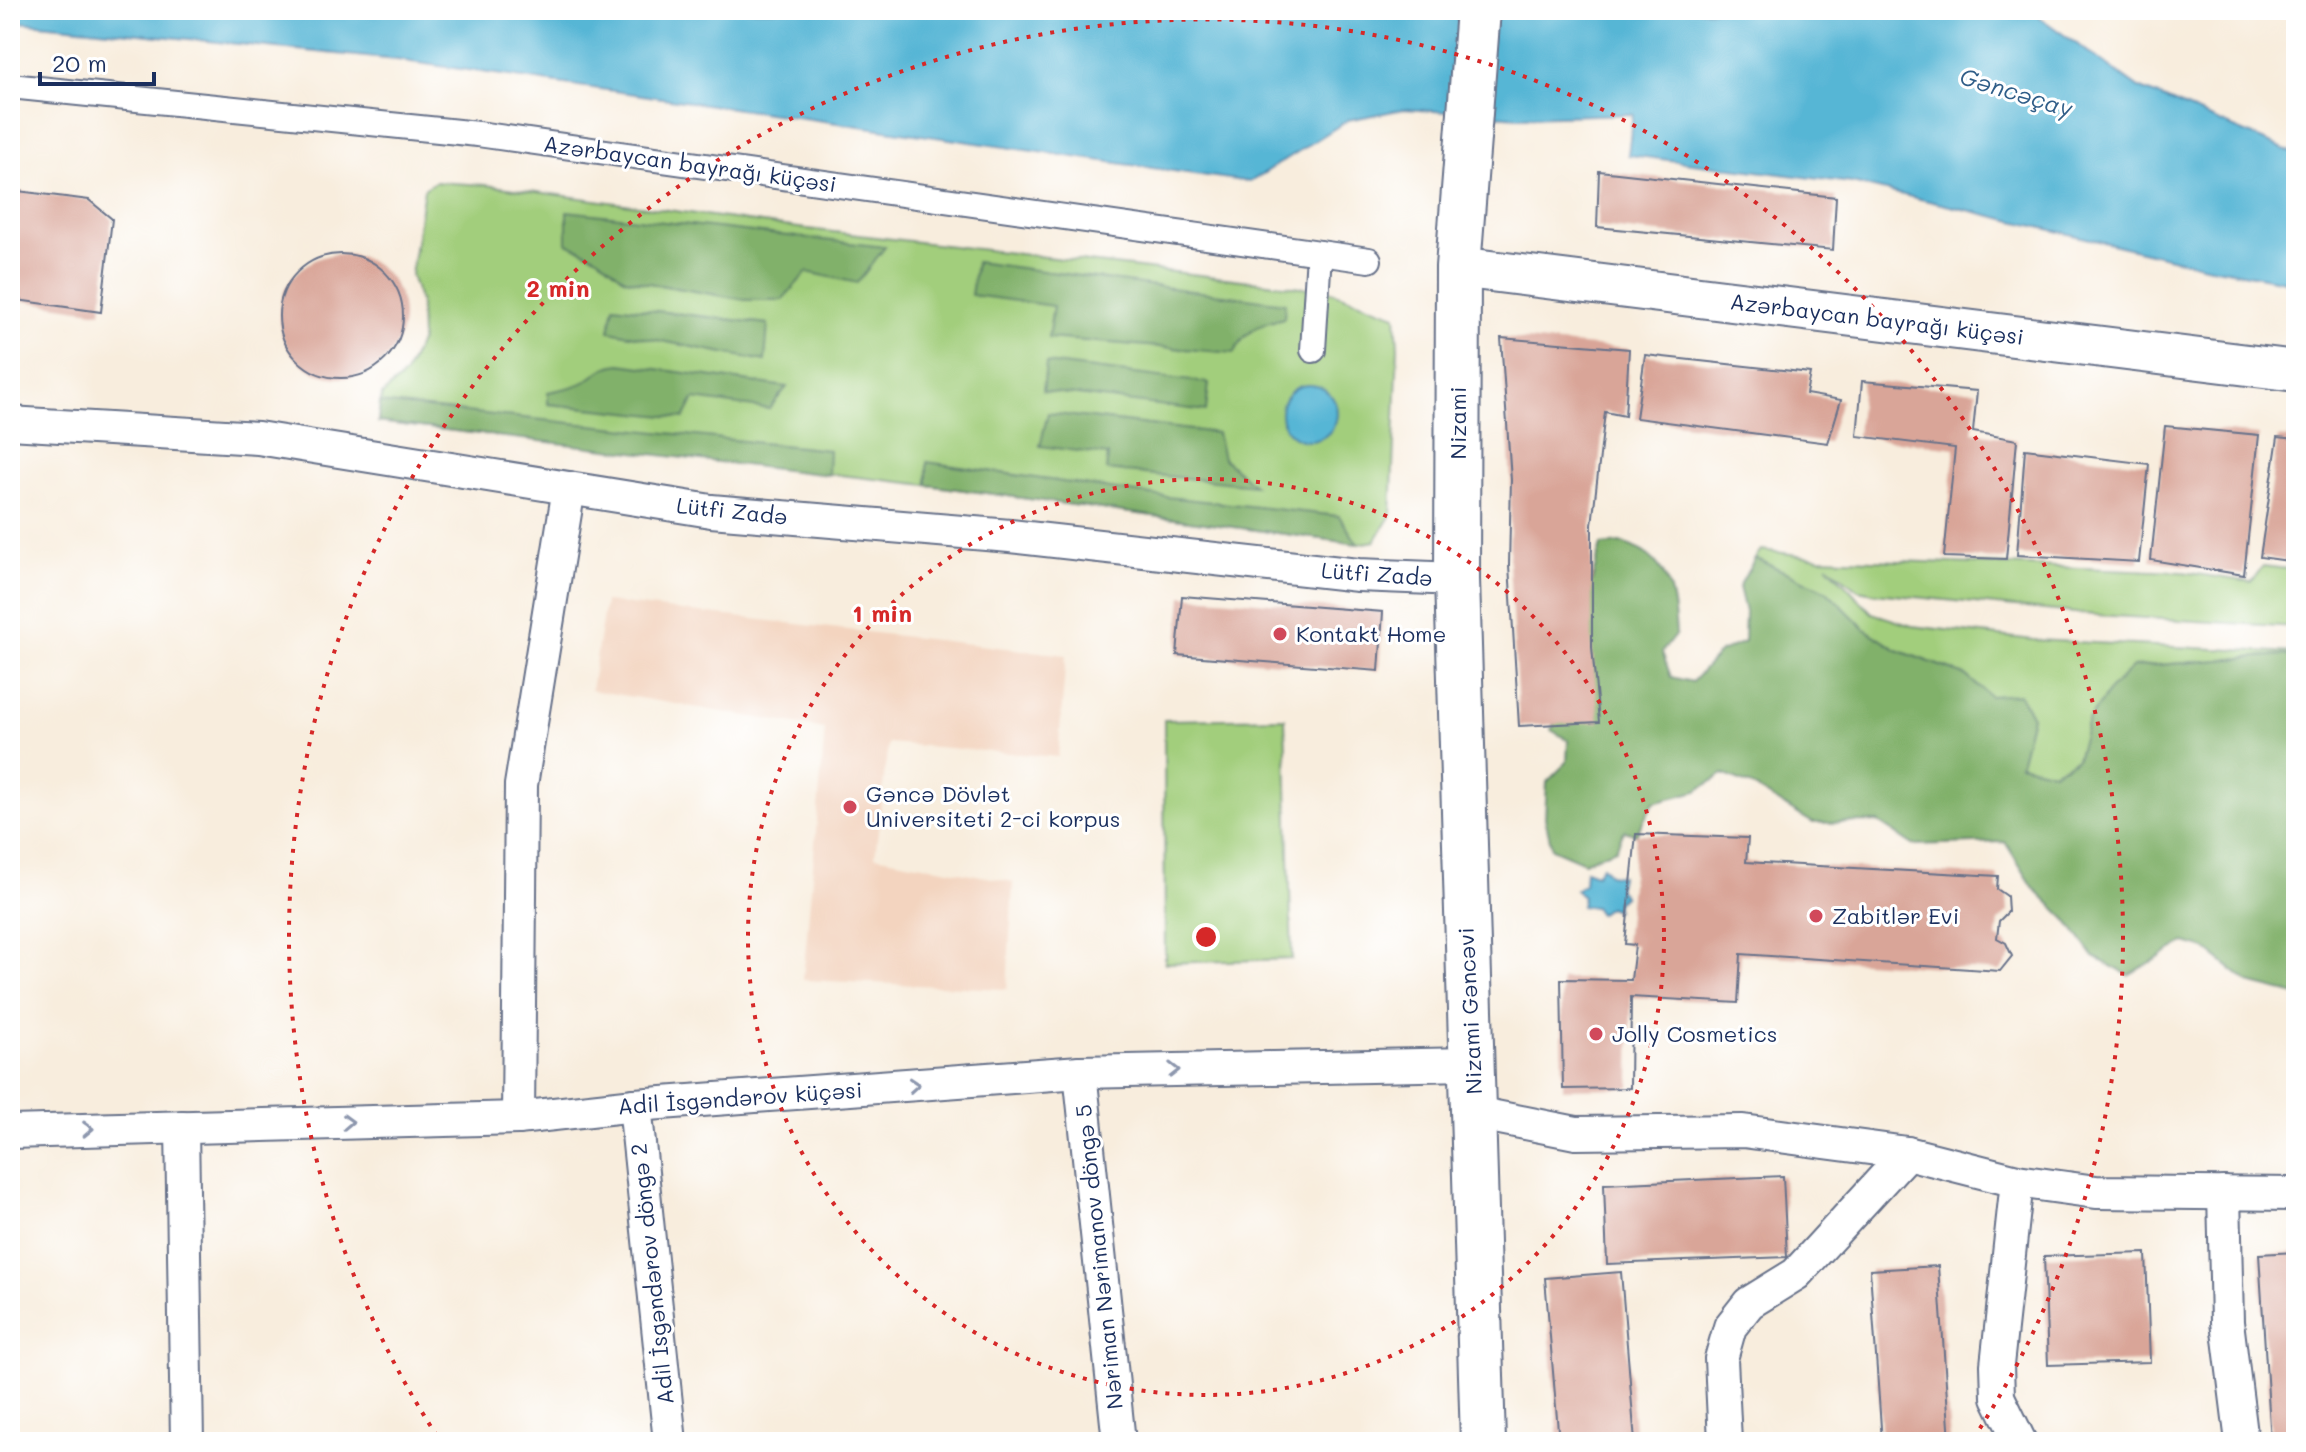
<svg xmlns="http://www.w3.org/2000/svg" width="2306" height="1452" viewBox="0 0 2306 1452" font-family="Mali,sans-serif">
	<rect width="100%" height="100%" fill="#fff"/>
	<filter id="ink" filterUnits="userSpaceOnUse"><feTurbulence type="fractalNoise" baseFrequency=".0125" numOctaves="2"/><feDisplacementMap in="SourceGraphic" scale="16" xChannelSelector="R" yChannelSelector="G"/><feConvolveMatrix kernelMatrix="1 2 1 2 8 2 1 2 1" color-interpolation-filters="sRGB"/></filter>
	<filter id="wash" filterUnits="userSpaceOnUse"><feTurbulence type="fractalNoise" baseFrequency=".006" numOctaves="4" result="noise"/><feDisplacementMap in="SourceGraphic" scale="32" xChannelSelector="R" yChannelSelector="G"/><feGaussianBlur stdDeviation="1.8" result="paint"/><feColorMatrix in="noise" values="0 0 0 0 0 0 0 0 0 0 0 0 0 0 0 0 0 1.4 0 .05"/><feComposite in="paint" operator="in"/></filter>
	<g filter="url(#wash)">
		<rect width="100%" height="100%" fill="#f8eddd"/>
		<polygon fill="#f3d4bf" points="605,602 1066,655 1058,757 888,743 875,856 1013,882 1007,989 803,980 825,729 591,690"/>
		<g fill="#a2ce7b" stroke="#5e7e6c" stroke-width="2">
			<polygon points="435,182 486,185 799,228 1327,290 1396,315 1398,347 1391,515 1375,541 1358,544 927,485 378,422 382,395 405,374 421,340 420,303 411,275 424,189"/>
			<polygon points="1761,550 1820,558 2183,572 2251,582 2263,566 2296,570 2296,627 2095,615 1874,593 1858,590 1827,565 1872,613 1912,626 2034,640 2296,653 2296,657 2282,655 2133,667 2088,721 2077,759 2053,772 2020,764 2032,716 1990,697 1965,675 1897,650 1865,629 1827,591 1755,558"/>
			<polygon points="1285,718 1292,959 1165,963 1164,720"/>
		</g>
		<g fill="#81b16b" stroke="#4e7064" stroke-width="2">
			<polygon points="567,211 885,247 857,283 807,272 782,300 745,300 625,279 598,257 567,243"/>
			<path d="M976,262L1285,303L1284,318C1261,323 1245,331 1234,353L1048,338L1053,306L971,295Z"/>
			<polygon points="614,306 768,324 765,361 609,331"/>
			<polygon points="1046,363 1209,383 1206,411 1043,391"/>
			<path d="M620,364L787,387L769,409L694,399L684,418L548,404V392C562,389 574,388 586,381C600,372 603,366 620,364Z"/>
			<polygon points="380,403 829,450 828,475 378,422"/>
			<polygon points="1048,413 1217,433 1223,458 1254,485 1106,470 1108,455 1040,446"/>
			<polygon points="927,462 1158,496 1339,516 1358,544 927,485"/>
			<path d="M1621,543C1668,555 1673,590 1676,634L1662,652L1671,677L1692,682L1720,652L1744,642L1745,612L1739,587L1755,558L1827,591L1865,629L1897,650L1965,675L1990,696L2019,694L2032,716L2020,764L2053,772L2077,759L2088,721L2110,689L2133,667L2282,655L2296,657V995L2249,983L2206,949L2185,943L2128,975L2094,957L2066,919L2034,888L2005,842L1913,845L1878,822L1813,823L1750,785L1723,774L1697,791L1654,802L1636,834L1624,831L1616,849L1584,862L1552,848L1545,818L1547,782L1567,762L1568,740L1551,730L1558,717L1601,545Z"/>
		</g>
		<g fill="#57b6d5" stroke="#39729a" stroke-width="2">
			<polygon points="10,10 2029,10 2139,88 2296,154 2296,283 2205,266 1852,183 1628,155 1633,114 1520,117 1404,109 1348,120 1250,182 397,60 10,21"/>
			<circle cx="1309" cy="413" r="28"/>
			<polygon points="1602,866 1609,874 1621,876 1618,889 1624,896 1616,902 1616,910 1609,907 1599,914 1594,907 1581,906 1583,896 1575,890 1584,884 1585,870 1596,874"/>
		</g>
		<g id="blocks">
			<g fill="#d9a598">
				<polygon points="1599,171 1836,197 1833,250 1597,227"/>
				<polygon points="10,190 89,200 112,219 101,312 10,299"/>
				<circle cx="341" cy="316" r="62"/>
				<polygon points="1501,338 1629,349 1625,416 1605,412 1592,525 1592,647 1599,722 1519,726 1509,565 1511,480"/>
				<polygon points="1645,355 1810,373 1806,394 1841,400 1828,443 1636,418"/>
				<polygon points="1862,381 1977,391 1973,432 2017,440 2006,559 1944,557 1955,448 1857,436"/>
				<polygon points="2165,426 2259,435 2244,575 2151,560"/>
				<polygon points="2278,437 2296,439 2296,562 2260,557"/>
				<polygon points="2025,449 2149,464 2139,562 2017,555"/>
				<polygon points="1182,596 1383,612 1379,671 1177,655"/>
				<polygon points="1636,834 1748,838 1746,862 1998,876 1997,889 2007,896 2008,912 1999,921 1997,938 2006,943 2012,956 2000,971 1741,954 1738,1003 1631,997 1630,1088 1563,1089 1561,979 1631,980 1635,945 1625,944"/>
				<polygon points="1783,1176 1787,1257 1607,1264 1604,1184"/>
				<polygon points="2296,1252 2296,1442 2271,1442 2259,1254"/>
				<polygon points="2146,1253 2150,1362 2048,1365 2044,1256"/>
				<polygon points="1938,1266 1950,1442 1882,1442 1870,1270"/>
				<polygon points="1621,1272 1635,1442 1559,1442 1545,1278"/>
			</g>
		</g>
	</g>
	<g filter="url(#ink)">
		<use href="#blocks" fill-opacity="0" stroke="#68728a" stroke-width="2"/>
		<g fill="none" stroke-linecap="round" stroke-linejoin="round">
			<g stroke="#68728a" stroke-width="28">
				<g id="pedestrian">
					<polyline points="10,86 478,134 1369,260"/>
					<polyline points="1313,350 1319,253"/>
				</g>
			</g>
			<g stroke="#68728a" stroke-width="36">
				<g id="minor">
					<polyline points="10,423 258,438 711,511 1010,536 1358,575 1457,579"/>
					<polyline points="1080,1072 1119,1442"/>
					<polyline points="635,1105 670,1442"/>
					<polyline points="1475,1113 1576,1133 1743,1131 1907,1153 2017,1181 2096,1192 2296,1194"/>
					<polyline points="518,1118 521,785 569,488"/>
					<polyline points="182,1127 187,1442"/>
					<polyline points="10,1132 518,1118 635,1105 1080,1072 1469,1064"/>
					<polyline points="2017,1181 1997,1365 1998,1397 2020,1442"/>
					<polyline points="2224,1193 2227,1322 2242,1442"/>
					<polyline points="1725,1442 1721,1359 1730,1327 1749,1303 1796,1274 1907,1153"/>
				</g>
			</g>
			<g stroke="#68728a" stroke-width="44">
				<polyline id="tertiary" points="1458,267 2296,371"/>
			</g>
			<g stroke="#68728a" stroke-width="48">
				<polyline id="primary" points="1478,10 1458,267 1457,579 1483,1442"/>
			</g>
			<use href="#pedestrian" stroke="#fff" stroke-width="24"/>
			<use href="#minor" stroke="#fff" stroke-width="32"/>
			<use href="#tertiary" stroke="#fff" stroke-width="40"/>
			<use href="#primary" stroke="#fff" stroke-width="44"/>
		</g>
		<defs><path id="oneway-chevron" d="M-2-3.5L2.5 0L-2 3.5" fill="none" stroke-width="1.6" stroke-linecap="round" stroke-linejoin="round" transform="scale(2)"/></defs>
		<g stroke="#8d97ae">
			<use href="#oneway-chevron" transform="translate(1174 1070) rotate(-1)"/>
			<use href="#oneway-chevron" transform="translate(914 1085) rotate(-4)"/>
			<use href="#oneway-chevron" transform="translate(348 1122) rotate(-2)"/>
			<use href="#oneway-chevron" transform="translate(88 1129) rotate(-2)"/>
		</g>
	</g>
	<g fill="none" stroke="#d62828" stroke-width="4" stroke-dasharray="4 8">
		<circle cx="1206" cy="937" r="458"/>
		<path d="M437 1436A917 917 0 1 1 1975 1436"/>
	</g>
	<g fill="#d1495b" stroke="#fff" stroke-width="3">
		<circle cx="1280" cy="634" r="8"/>
		<circle cx="850" cy="807" r="8"/>
		<circle cx="1816" cy="916" r="8"/>
		<circle cx="1596" cy="1034" r="8"/>
	</g>
	<g text-anchor="middle" stroke-width="6" stroke-linejoin="round" paint-order="stroke">
		<g font-size="22" fill="#1b2f5e" stroke="#fff">
			<text transform="translate(690 164) rotate(8)" y="8">Azərbaycan bayrağı küçəsi</text>
			<text transform="translate(1877 319) rotate(7)" y="8">Azərbaycan bayrağı küçəsi</text>
			<text transform="translate(1458 423) rotate(-90)" y="8">Nizami</text>
			<text transform="translate(732 511) rotate(6)" y="8">Lütfi Zadə</text>
			<text transform="translate(1377 574) rotate(4)" y="8">Lütfi Zadə</text>
			<text transform="translate(1470 1011) rotate(-93)" y="8">Nizami Gəncəvi</text>
			<text transform="translate(740 1098) rotate(-4)" y="8">Adil İsgəndərov küçəsi</text>
			<text transform="translate(1099 1257) rotate(-96)" y="8">Nəriman Nərimanov döngə 5</text>
			<text transform="translate(652 1274) rotate(-96)" y="8">Adil İsgəndərov döngə 2</text>
		</g>
		<g font-size="22" fill="#1b2f5e" stroke="#fff" text-anchor="start">
			<text x="1296" y="642">Kontakt Home</text>
			<text x="866" y="802">Gəncə Dövlət<tspan x="866" dy="25">Universiteti 2-ci korpus</tspan></text>
			<text x="1832" y="924">Zabitlər Evi</text>
			<text x="1612" y="1042">Jolly Cosmetics</text>
		</g>
		<g font-size="24" font-style="italic" fill="#305e88" stroke="#fff">
			<text transform="translate(2016 93) rotate(17)" y="8">Gəncəçay</text>
		</g>
	</g>
	<circle cx="1206" cy="937" r="12" fill="#d62828" stroke="#fff" stroke-width="4"/>
	<g font-size="24" text-anchor="middle" font-weight="bold" fill="#d62828" stroke="#fff" stroke-width="6" stroke-linejoin="round" paint-order="stroke">
		<text x="558" y="297">2 min</text>
		<text x="882" y="622">1 min</text>
	</g>
	<rect width="2306" height="1452" fill="none" stroke="#fff" stroke-width="40"/>
	<path d="M40 72v12h114v-12" fill="none" stroke="#1b2f5e" stroke-width="4"/>
	<text x="52" y="72" font-size="24" fill="#1b2f5e" stroke="#ffffff" stroke-width="6" paint-order="stroke">20 m</text>
</svg>
